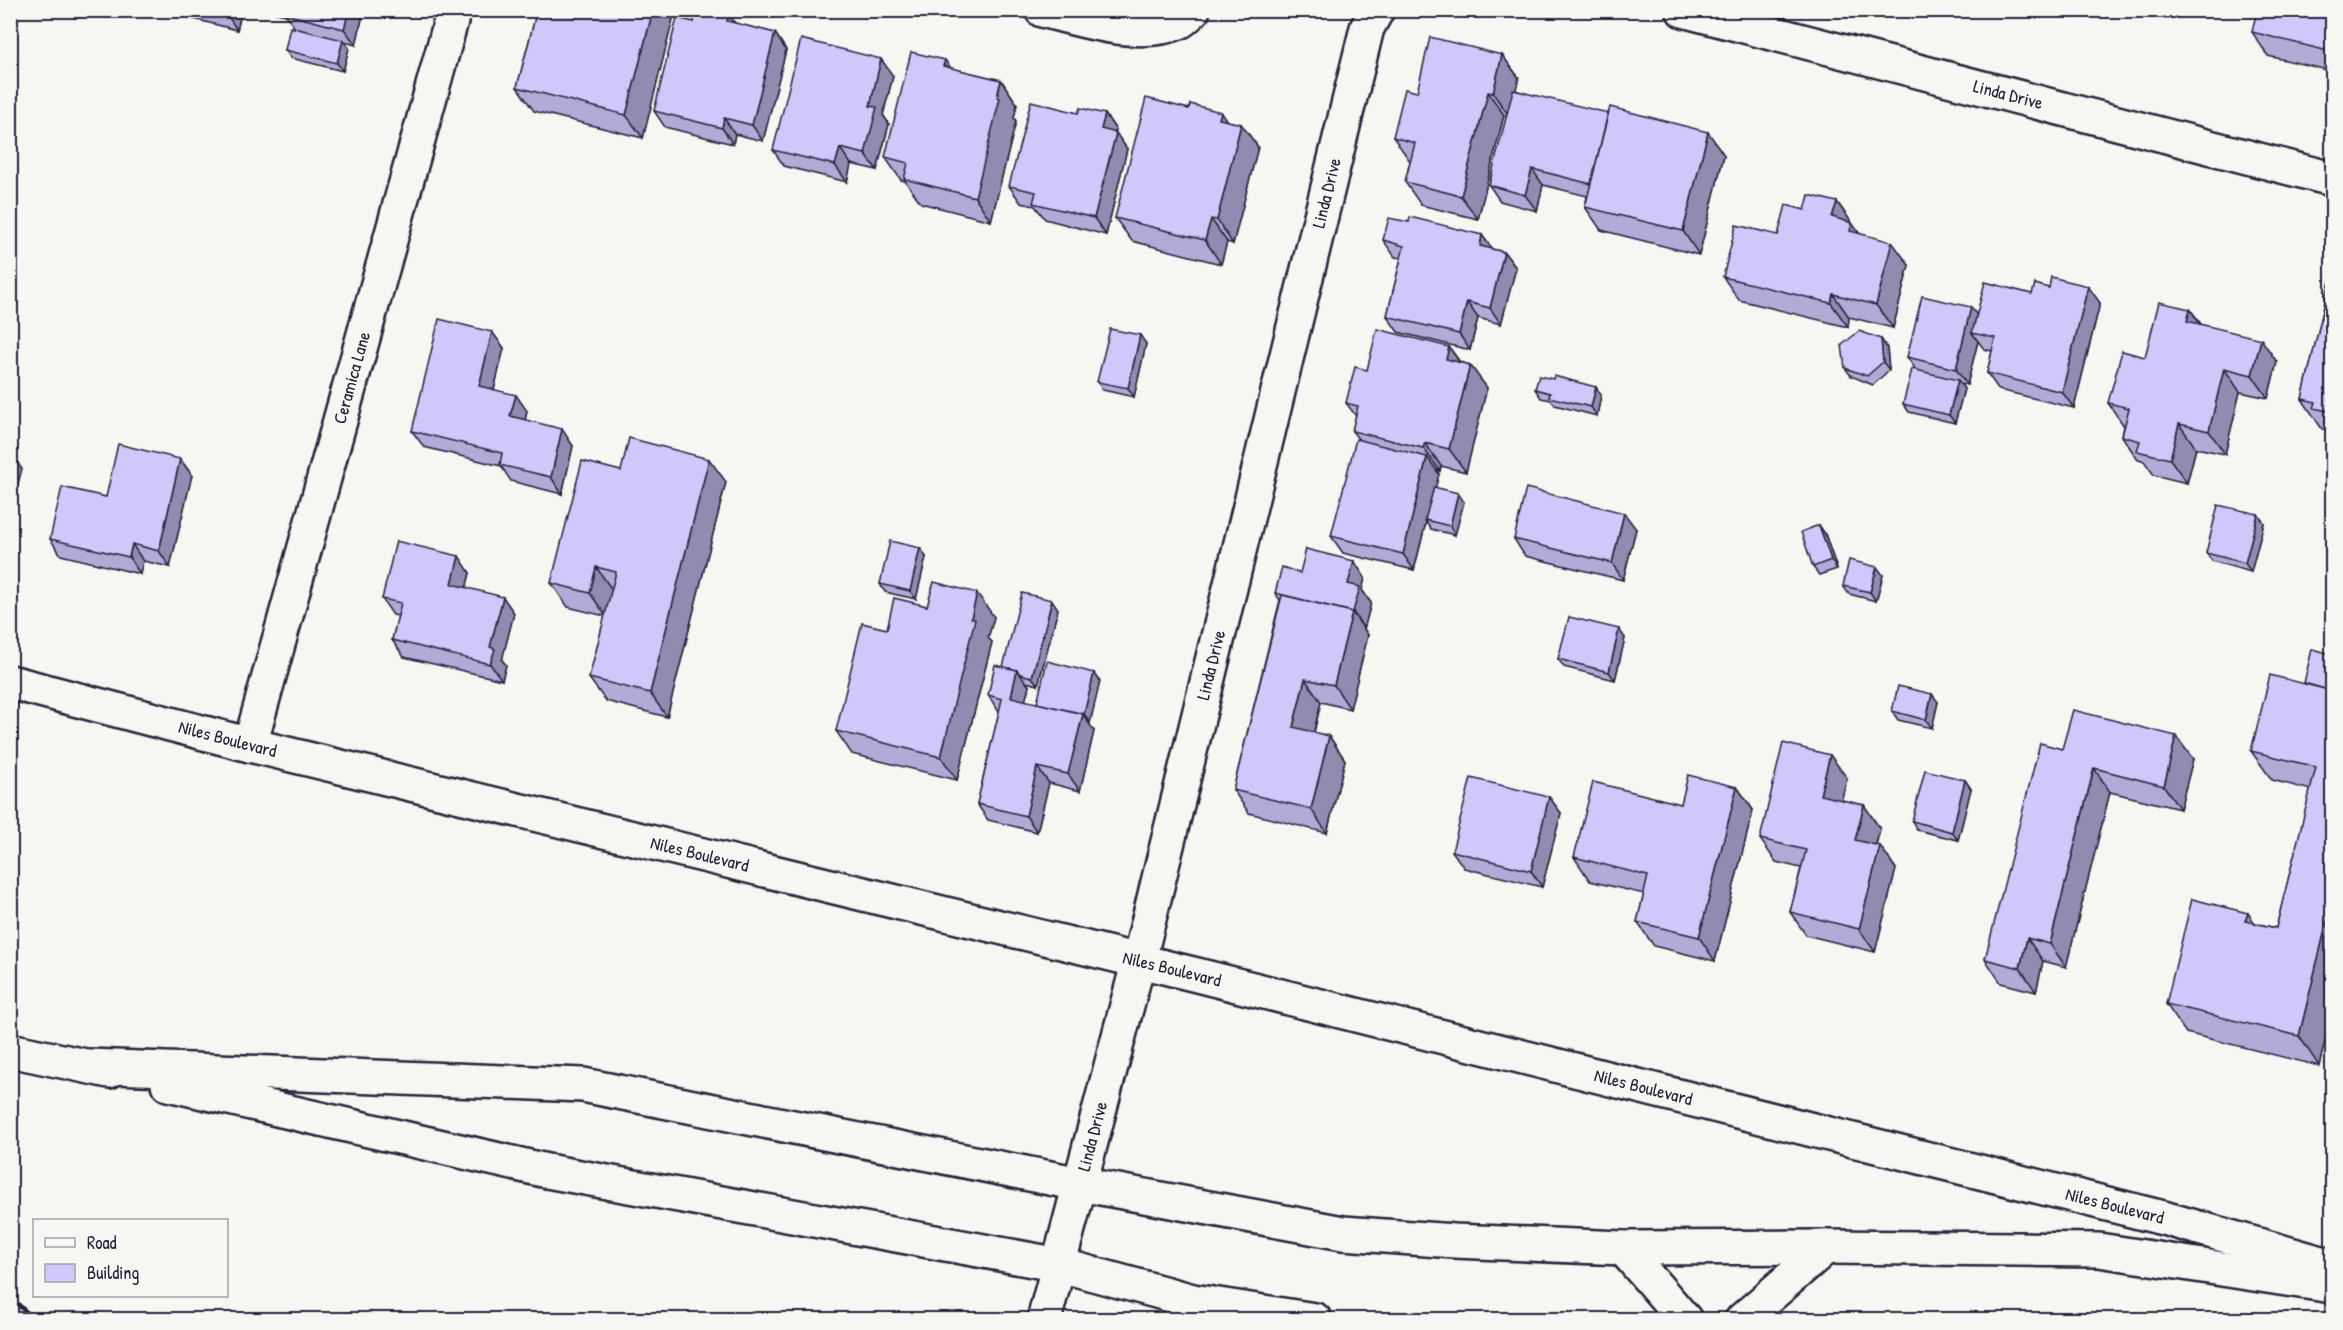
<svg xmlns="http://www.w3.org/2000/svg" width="2343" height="1330" viewBox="0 0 2343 1330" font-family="'Patrick Hand',sans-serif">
	<rect width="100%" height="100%" fill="#f6f6f2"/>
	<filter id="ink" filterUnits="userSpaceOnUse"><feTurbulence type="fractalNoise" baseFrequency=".0167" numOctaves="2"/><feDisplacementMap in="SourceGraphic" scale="12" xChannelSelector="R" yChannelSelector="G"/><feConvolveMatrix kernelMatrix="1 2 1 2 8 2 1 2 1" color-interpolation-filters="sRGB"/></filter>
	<g filter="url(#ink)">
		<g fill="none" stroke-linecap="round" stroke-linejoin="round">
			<g stroke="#22223b" stroke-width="38">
				<g id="minor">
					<path d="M1042,10C1082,20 1139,39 1179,22C1184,20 1189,14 1193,10"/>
					<path id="s1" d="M1683,10L2332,179"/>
					<path id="s2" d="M10,682L250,745L1193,974L2167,1219L2332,1266"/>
					<path id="s3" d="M250,745L454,10"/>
					<path id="s4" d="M1044,1320L1139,960L1367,28L1377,10"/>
				</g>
			</g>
			<g stroke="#22223b" stroke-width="38">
				<g id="secondary">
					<polyline points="10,1050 109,1071"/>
					<polyline points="89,1066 583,1085 1080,1184 1343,1233 1454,1241 1623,1248 1826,1247 2099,1250 2332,1286"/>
					<polyline points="168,1084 547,1171 1060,1265 1193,1301 1315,1320"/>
					<polyline points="1623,1248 1685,1320"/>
					<polyline points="1742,1320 1826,1247"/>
				</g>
			</g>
			<use href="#minor" stroke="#f6f6f2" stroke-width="33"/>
			<use href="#secondary" stroke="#f6f6f2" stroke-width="33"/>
			<polyline stroke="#22223b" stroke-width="4.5" points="10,1297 35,1320"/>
		</g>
		<g fill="#b3abd7" stroke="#22223b" stroke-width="1.5">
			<polygon points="166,10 242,10 237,30 167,12"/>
			<polygon points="271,10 364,10 356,45 344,42 349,48 343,71 291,58 285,50 295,28 286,15 271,12"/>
			<polygon points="537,10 667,10 673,19 643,138 534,111 517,87"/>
			<polygon points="2332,10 2332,71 2268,56 2252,32"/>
			<polygon points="729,15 735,23 775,33 786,50 763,141 735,134 733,144 665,127 654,111 694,22"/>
			<polygon points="1502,55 1519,78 1515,90 1724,155 1699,255 1601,230 1585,207 1587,196 1543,185 1537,211 1500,201 1489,185 1507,116 1504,115 1478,219 1421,205 1405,182 1410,161 1393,137 1417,92"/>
			<polygon points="951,68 1001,80 1017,104 1014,118 1016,121 991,221 921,203 905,181 901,180 885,157"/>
			<polygon points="893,76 883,115 889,124 877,170 851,164 847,182 784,166 773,150"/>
			<polygon points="1078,113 1105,114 1116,130 1115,132 1127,149 1106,235 1045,219 1035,206 1021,203 1009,186"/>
			<polygon points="1227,121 1241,124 1258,147 1233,244 1227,242 1221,264 1132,241 1115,218"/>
			<polygon points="1837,202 1859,233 1909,265 1893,328 1849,317 1848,327 1739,300 1723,277 1778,235 1805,210"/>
			<polygon points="1409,222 1482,235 1492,249 1504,252 1516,268 1501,324 1478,318 1470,350 1398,332 1387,316 1401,258 1395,257 1383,240"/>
			<polygon points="2332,273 2332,434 2330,430 2322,429 2302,399"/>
			<polygon points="2032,294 2100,303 2074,408 1999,390 1987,373 1992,351 1984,349 1978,341 1967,385 1960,384 1964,389 1955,423 1909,412 1903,404 1916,370 1907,357 1977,315"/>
			<polygon points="2190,309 2201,324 2277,362 2268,398 2240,392 2225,454 2196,448 2187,483 2154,475 2144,461 2138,460 2122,436 2124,426 2108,403 2145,357"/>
			<polygon points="492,332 504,348 494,390 527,411 525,420 573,446 562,494 511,481 501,466 424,447 412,431"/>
			<polygon points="1881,339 1887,348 1889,370 1873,385 1851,376 1845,368"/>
			<polygon points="1146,344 1134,397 1103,390 1097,382"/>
			<polygon points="1449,347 1460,362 1470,365 1487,388 1466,472 1441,466 1440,471 1436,470 1439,474 1435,488 1464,502 1455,535 1431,529 1426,522 1414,570 1343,553 1331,536 1359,440 1352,431 1356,416 1346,403 1367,370"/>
			<polygon points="1553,379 1601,395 1597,416 1555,405 1551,400 1541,398 1535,389"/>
			<polygon points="180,459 192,475 170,567 143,561 140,574 61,555 50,539 106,497"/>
			<polygon points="621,471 726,482 667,717 606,701 589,678 605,616 568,607 551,583"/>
			<polygon points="2264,523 2251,572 2212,561 2206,553"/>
			<polygon points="1819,525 1825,534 1837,569 1819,575 1813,567"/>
			<polygon points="1636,529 1623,580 1525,556 1514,539"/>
			<polygon points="926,557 916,599 885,592 880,584"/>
			<polygon points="1354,561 1365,578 1362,590 1371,603 1364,629 1368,635 1350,709 1321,702 1314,733 1329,736 1345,760 1327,833 1249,813 1233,790 1280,600 1275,593 1300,573"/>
			<polygon points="470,573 466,588 514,613 502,660 506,665 502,680 404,657 392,640 398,616 393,615 382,599"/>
			<polygon points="1883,575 1876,601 1849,594 1843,586"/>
			<polygon points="927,606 994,617 988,638 992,642 957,780 852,754 836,731 887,629"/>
			<polygon points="1058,609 1038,685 1026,682 1029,686 1025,701 1037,704 1094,673 1100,681 1090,723 1088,722 1094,731 1080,791 1049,783 1037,832 988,820 977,804 999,712 988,695 1003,667"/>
			<polygon points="1625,638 1615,680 1564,667 1558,659"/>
			<polygon points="2332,654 2332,1013 2319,1066 2186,1033 2166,1004 2255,923 2276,928 2311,790 2272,780 2251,751 2304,683"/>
			<polygon points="1938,702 1932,728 1898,720 1892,711"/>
			<polygon points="2062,749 2193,759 2180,809 2110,792 2066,967 2043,961 2036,992 2001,983 1985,959"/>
			<polygon points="1847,778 1841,800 1864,805 1880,829 1876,845 1880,846 1896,869 1875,952 1806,935 1790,912 1801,868 1776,862 1760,839"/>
			<polygon points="1965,780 1971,789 1958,840 1917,830 1912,821"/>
			<polygon points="1737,787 1753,810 1715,961 1654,946 1637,922 1644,894 1590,881 1574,857 1681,804"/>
			<polygon points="1549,797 1561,813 1542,887 1464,868 1452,851"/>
		</g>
		<g fill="#928baf" stroke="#22223b" stroke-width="1.5">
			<polygon points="224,10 242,10 237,30"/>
			<polygon points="349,10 364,10 356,45 344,29"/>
			<polygon points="653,10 667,10 673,19 643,138 626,115"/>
			<polygon points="729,15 740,31 727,21"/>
			<polygon points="775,33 786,50 763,141 752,125"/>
			<polygon points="343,40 349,48 343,71 337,63"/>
			<polygon points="1502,55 1519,78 1509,116 1493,93"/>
			<polygon points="881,59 893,76 883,115 889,124 877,170 865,154 870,106"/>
			<polygon points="945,60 962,83 943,66"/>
			<polygon points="1001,80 1017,104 1014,118 1016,121 991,221 975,197"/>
			<polygon points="1488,92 1504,115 1478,219 1461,196"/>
			<polygon points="1221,112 1237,135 1219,119"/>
			<polygon points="1105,114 1116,130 1112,145 1101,129"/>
			<polygon points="724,118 735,134 733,144 722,128"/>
			<polygon points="1241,124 1258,147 1233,244 1217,220"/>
			<polygon points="1708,132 1724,155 1699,255 1683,231"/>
			<polygon points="1116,133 1127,149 1106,235 1094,218"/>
			<polygon points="840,148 851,164 847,182 835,165"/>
			<polygon points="1532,169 1543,185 1537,211 1525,195"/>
			<polygon points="1837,202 1868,246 1832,217"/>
			<polygon points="1211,219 1227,242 1221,264 1205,240"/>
			<polygon points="1482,235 1494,252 1480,246"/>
			<polygon points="1892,242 1909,265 1893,328 1876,305"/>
			<polygon points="1504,252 1516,268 1501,324 1490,308"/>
			<polygon points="2088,286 2100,303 2074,408 2062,392"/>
			<polygon points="1833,294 1849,317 1848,327 1831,303"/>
			<polygon points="1467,302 1478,318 1470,350 1459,334"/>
			<polygon points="1971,307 1983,324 1972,333 1978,341 1967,385 1956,369"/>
			<polygon points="2190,309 2206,333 2187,321"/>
			<polygon points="492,332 504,348 491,402 479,386"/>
			<polygon points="1140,335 1146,344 1134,397 1128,388"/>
			<polygon points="1881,339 1887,348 1889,370 1883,362"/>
			<polygon points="2261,339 2277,362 2268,398 2252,375"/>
			<polygon points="1449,347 1465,370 1446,359"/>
			<polygon points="1470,365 1487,388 1466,472 1449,449"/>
			<polygon points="2224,368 2240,392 2225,454 2209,431"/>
			<polygon points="1958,380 1964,389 1955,423 1949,415"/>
			<polygon points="1596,387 1601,395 1597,416 1591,407"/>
			<polygon points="516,395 527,411 522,433 510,416"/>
			<polygon points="2179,424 2196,448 2187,483 2170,459"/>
			<polygon points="562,429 573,446 562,494 551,477"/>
			<polygon points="1425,443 1441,466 1440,471 1423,448"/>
			<polygon points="10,453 22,469 10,514"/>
			<polygon points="1427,457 1439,474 1427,521 1425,520 1426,522 1414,570 1403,554"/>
			<polygon points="180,459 192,475 170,567 159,551"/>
			<polygon points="709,459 726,482 667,717 650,693"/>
			<polygon points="1458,493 1464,502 1455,535 1450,526"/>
			<polygon points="1624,513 1636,529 1623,580 1612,563"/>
			<polygon points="2258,514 2264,523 2251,572 2245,563"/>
			<polygon points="1819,525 1825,534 1837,569 1831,560"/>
			<polygon points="132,544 143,561 140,574 129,557"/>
			<polygon points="920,548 926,557 916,599 910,591"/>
			<polygon points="459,556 470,573 463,601 452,584"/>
			<polygon points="1354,561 1365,578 1362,590 1371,603 1364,629 1353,612 1348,584"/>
			<polygon points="596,567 613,591 606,616 590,593"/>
			<polygon points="1877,567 1883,575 1876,601 1870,592"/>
			<polygon points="977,593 994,617 988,638 992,642 957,780 941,757 971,618"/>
			<polygon points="503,597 514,613 502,660 506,665 502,680 490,664 490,647"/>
			<polygon points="1052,600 1058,609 1038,685 1032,677"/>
			<polygon points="1352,612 1368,635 1350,709 1334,685"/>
			<polygon points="1619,629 1625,638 1615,680 1609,672"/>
			<polygon points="1017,670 1029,686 1022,714 1011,697"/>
			<polygon points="1094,673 1100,681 1090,723 1084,714"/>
			<polygon points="1305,679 1321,702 1309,751 1293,727"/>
			<polygon points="1932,694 1938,702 1932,728 1926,720"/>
			<polygon points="1083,714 1094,731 1080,791 1068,774"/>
			<polygon points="1329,736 1345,760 1327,833 1311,809"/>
			<polygon points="2176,736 2193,759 2180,809 2164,786"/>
			<polygon points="1830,755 1847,778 1837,818 1820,795"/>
			<polygon points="1037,767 1049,783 1037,832 1026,816"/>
			<polygon points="2094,768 2110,792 2066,967 2050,944"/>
			<polygon points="1965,780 1971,789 1958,840 1952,832"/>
			<polygon points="1737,787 1753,810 1715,961 1699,937"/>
			<polygon points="1549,797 1561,813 1542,887 1531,871"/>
			<polygon points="1864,805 1880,829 1871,863 1855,840"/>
			<polygon points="1880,846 1896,869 1875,952 1859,929"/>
			<polygon points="2332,901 2332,1013 2319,1066 2299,1036"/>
			<polygon points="2248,913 2268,942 2245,921"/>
			<polygon points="2027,938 2043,961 2036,992 2020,968"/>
		</g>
		<g fill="#d0c7fa" stroke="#22223b" stroke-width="1.5">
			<polygon points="286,10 349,10 344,29 285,14"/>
			<polygon points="537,10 653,10 626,115 517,87"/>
			<polygon points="696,10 712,10 729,15 727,21 775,33 752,125 724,118 722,128 654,111 677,18 694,22"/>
			<polygon points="2257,10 2332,10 2332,52 2252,32"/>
			<polygon points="290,27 343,40 337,63 285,50"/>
			<polygon points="1430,37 1502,55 1493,93 1488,92 1461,196 1405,182 1415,143 1393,137 1405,89 1417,92"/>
			<polygon points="801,39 881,59 870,106 877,107 865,154 840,148 835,165 773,150"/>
			<polygon points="911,52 945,60 943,66 1001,80 997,97 1000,98 975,197 904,179 908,163 885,157"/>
			<polygon points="1513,90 1608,113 1591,184 1532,169 1525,195 1489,185"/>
			<polygon points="1146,98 1189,109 1190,104 1221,112 1219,119 1241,124 1217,220 1211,219 1205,240 1115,218"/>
			<polygon points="1031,101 1078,113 1080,108 1105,114 1101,129 1116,133 1094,218 1033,203 1036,192 1009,186"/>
			<polygon points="1610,107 1708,132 1683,231 1585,207"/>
			<polygon points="1809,195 1837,202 1832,217 1852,223 1850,231 1892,242 1876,305 1833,294 1831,303 1723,277 1736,225 1778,235 1786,205 1805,210"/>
			<polygon points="1410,217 1482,235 1480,246 1504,252 1490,308 1467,302 1459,334 1387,316 1404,246 1383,240 1389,218 1409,222"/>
			<polygon points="2332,273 2332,412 2314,408 2316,402 2302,399"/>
			<polygon points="2051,277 2088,286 2062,392 1987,373 1995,338 1972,333 1985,282 2032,294 2035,284 2049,288"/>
			<polygon points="1922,296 1971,307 1956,369 1907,357"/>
			<polygon points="2159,302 2190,309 2187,321 2261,339 2252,375 2224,368 2209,431 2179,424 2170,459 2137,451 2140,441 2122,436 2129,408 2108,403 2122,351 2145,357"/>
			<polygon points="439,319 492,332 479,386 516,395 510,416 562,429 551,477 500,465 502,453 412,431"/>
			<polygon points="1110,329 1140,335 1128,388 1097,382"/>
			<polygon points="1377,329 1449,347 1446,359 1470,365 1449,449 1425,443 1423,448 1352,431 1358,406 1346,403 1355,367 1367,370"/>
			<polygon points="1859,331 1881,339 1883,362 1867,376 1845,368 1842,345"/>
			<polygon points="1912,369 1958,380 1949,415 1903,404"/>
			<polygon points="1539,376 1553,379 1554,376 1596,387 1591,407 1549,397 1550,393 1535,389"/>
			<polygon points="629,438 709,459 650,693 589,678 616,572 596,567 590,593 551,583 582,461 621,471"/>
			<polygon points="1356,439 1427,457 1403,554 1331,536"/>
			<polygon points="118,444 180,459 159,551 132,544 129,557 50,539 62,487 106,497"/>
			<polygon points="1434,487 1458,493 1450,526 1425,520"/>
			<polygon points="1526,488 1624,513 1612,563 1514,539"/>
			<polygon points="2218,505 2258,514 2245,563 2206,553"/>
			<polygon points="1819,525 1831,560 1813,567 1801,532"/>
			<polygon points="396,541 459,556 452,584 503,597 490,647 495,649 490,664 392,640 401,603 382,599"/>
			<polygon points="890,541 920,548 910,591 880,584"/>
			<polygon points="1306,549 1354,561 1348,584 1360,587 1353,612 1275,593 1282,567 1300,573"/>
			<polygon points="1849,560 1877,567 1870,592 1843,586"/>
			<polygon points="934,582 977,593 971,618 975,619 941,757 836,731 862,623 887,629 894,598 927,606"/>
			<polygon points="1022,593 1052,600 1032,677 1020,674 1017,670 1003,667"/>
			<polygon points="1282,595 1352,612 1334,685 1305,679 1293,727 1329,736 1311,809 1233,790"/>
			<polygon points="1569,617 1619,629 1609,672 1558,659"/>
			<polygon points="2312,649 2332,654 2332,691 2304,683"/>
			<polygon points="1047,661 1094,673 1084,714 1037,703"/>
			<polygon points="995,665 1017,670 1011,697 1083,714 1068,774 1037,767 1026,816 977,804 1002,699 988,695"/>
			<polygon points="2270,675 2332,691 2332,901 2299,1036 2166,1004 2192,899 2248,913 2245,921 2276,928 2316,767 2251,751"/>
			<polygon points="1898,686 1932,694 1926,720 1892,711"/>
			<polygon points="2073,710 2176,736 2164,786 2094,768 2050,944 2027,938 2020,968 1985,959 2040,743 2062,749"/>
			<polygon points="1783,743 1830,755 1820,795 1864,805 1855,840 1880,846 1859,929 1790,912 1806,850 1760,839"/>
			<polygon points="1925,770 1965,780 1952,832 1912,821"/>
			<polygon points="1688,775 1737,787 1699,937 1637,922 1648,876 1574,857 1593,782 1681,804"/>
			<polygon points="1471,778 1549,797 1531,871 1452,851"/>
		</g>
	</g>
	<g text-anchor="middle" stroke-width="6" stroke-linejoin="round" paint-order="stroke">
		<g font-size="18" fill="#22223b" stroke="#f6f6f2">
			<text dy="6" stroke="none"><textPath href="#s1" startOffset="336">Linda Drive</textPath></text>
			<text dy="6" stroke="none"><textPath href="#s4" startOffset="1162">Linda Drive</textPath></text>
			<text dy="6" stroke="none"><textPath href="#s3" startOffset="381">Ceramica Lane</textPath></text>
			<text dy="6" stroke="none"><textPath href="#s4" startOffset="676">Linda Drive</textPath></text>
			<text dy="6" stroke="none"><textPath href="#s2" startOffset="225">Niles Boulevard</textPath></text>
			<text dy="6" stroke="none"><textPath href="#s2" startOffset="711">Niles Boulevard</textPath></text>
			<text dy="6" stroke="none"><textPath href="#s2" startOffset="1197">Niles Boulevard</textPath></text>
			<text dy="6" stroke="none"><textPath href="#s2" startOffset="1683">Niles Boulevard</textPath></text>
			<text dy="6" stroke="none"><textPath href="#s4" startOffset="190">Linda Drive</textPath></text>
			<text dy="6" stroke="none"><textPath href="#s2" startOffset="2169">Niles Boulevard</textPath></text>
		</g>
	</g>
	<rect width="2343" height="1330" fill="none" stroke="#f6f6f2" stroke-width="36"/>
	<rect x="18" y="18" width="2307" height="1294" fill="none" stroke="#22223b" stroke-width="2" filter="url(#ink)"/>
	<rect x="33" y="1219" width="195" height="78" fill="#f6f6f2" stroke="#a1a1a9" stroke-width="1.5"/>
	<rect x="45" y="1238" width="30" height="9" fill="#f6f6f2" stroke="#a1a1a9" stroke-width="1.5"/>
	<text x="87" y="1249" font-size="18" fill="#22223b">Road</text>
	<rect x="45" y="1264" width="30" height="18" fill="#d0c7fa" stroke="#a1a1a9" stroke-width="1.5"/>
	<text x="87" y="1279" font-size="18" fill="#22223b">Building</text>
</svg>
